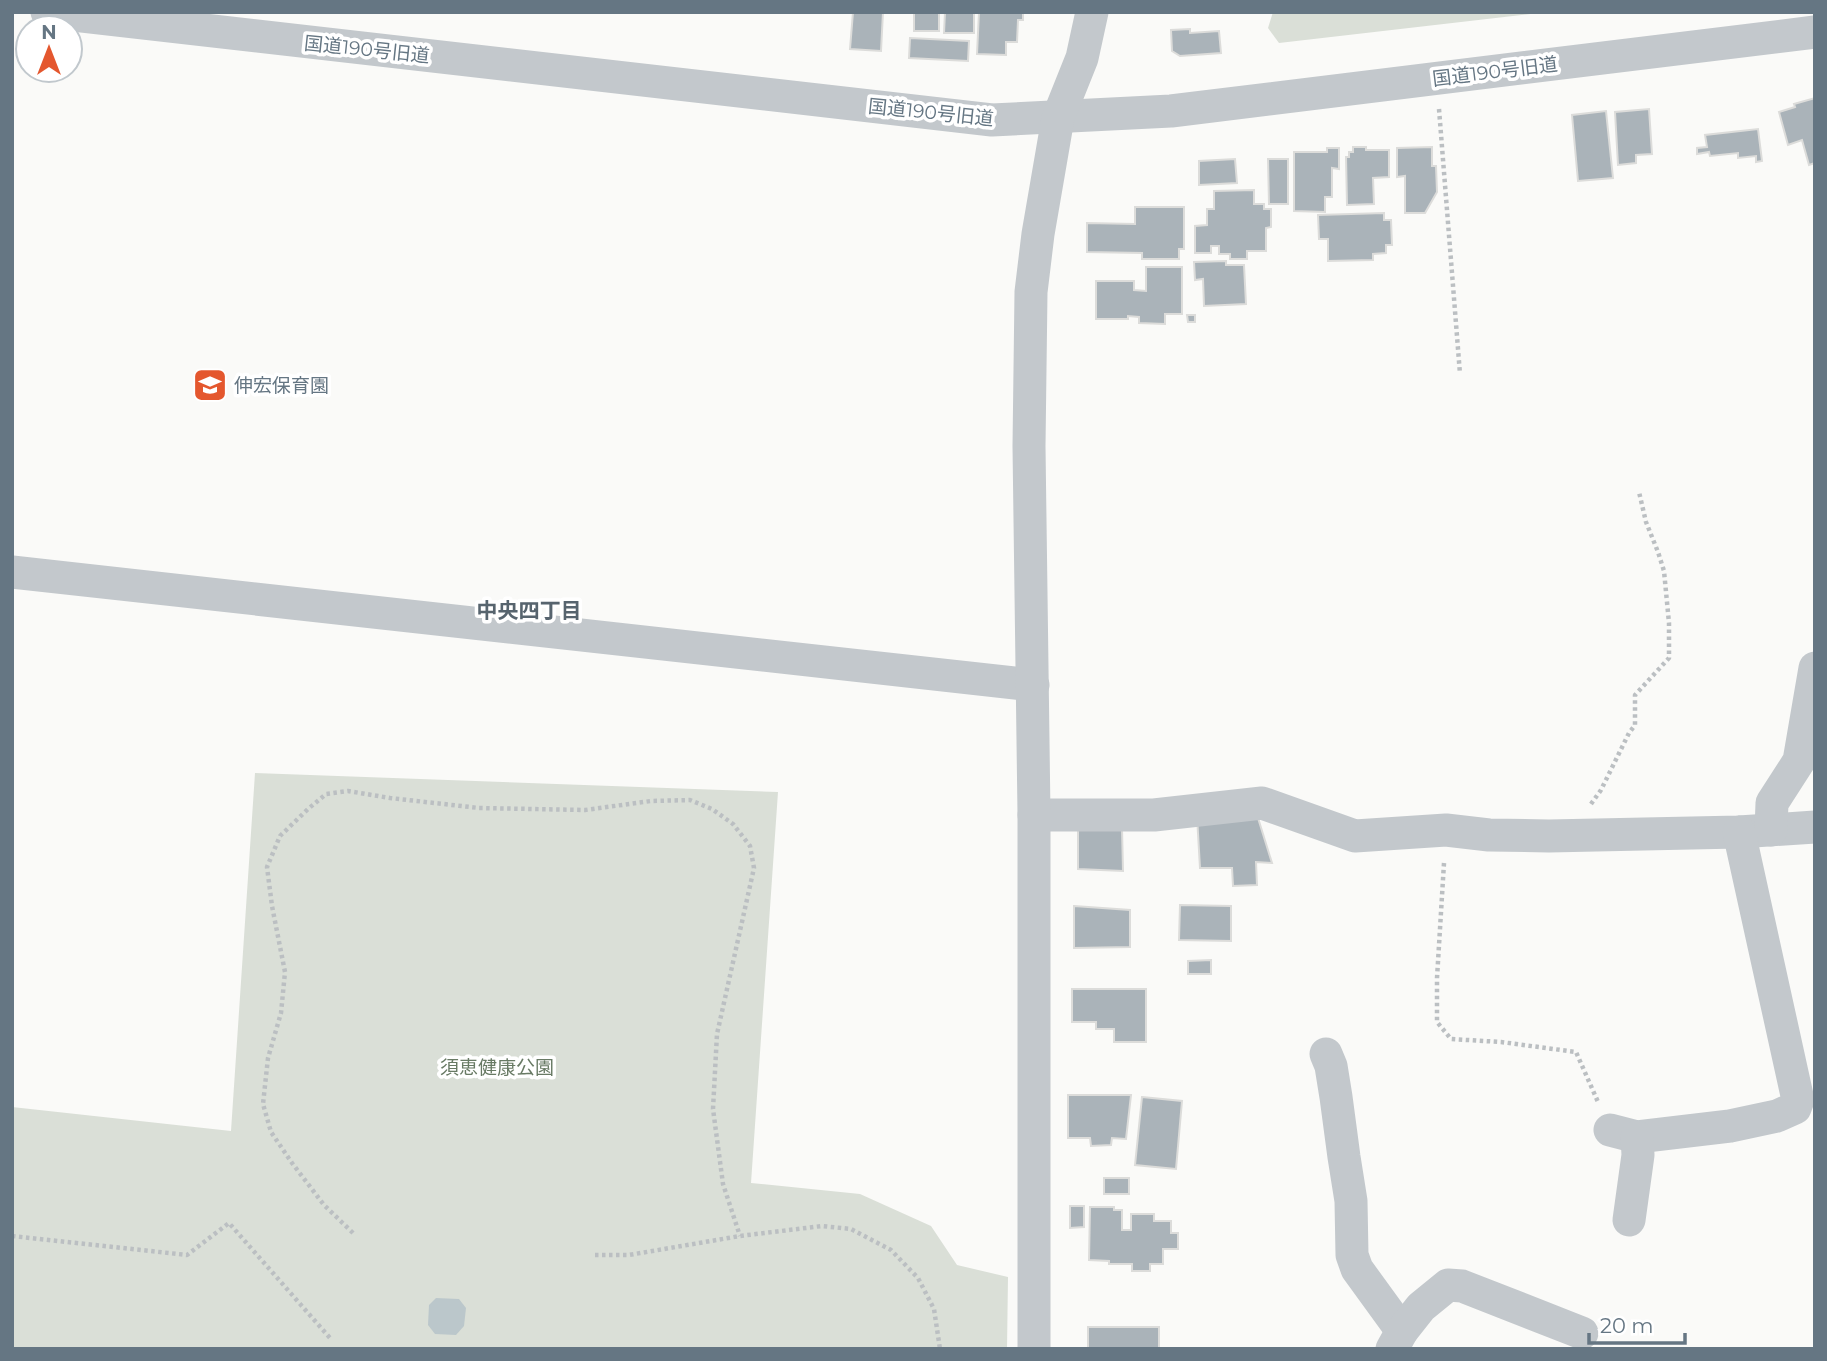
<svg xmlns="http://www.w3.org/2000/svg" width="1827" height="1361" viewBox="0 0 1827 1361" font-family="Montserrat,'Noto Sans JP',sans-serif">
	<rect width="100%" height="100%" fill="#fafaf8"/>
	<g fill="#dadfd7">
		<polygon points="1273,12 1548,12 1279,43 1268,28"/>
		<polygon points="255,773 778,792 751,1183 860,1194 931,1226 957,1265 1008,1277 1007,1349 12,1349 12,1107 231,1131"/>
	</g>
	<polygon fill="#bbc7cb" points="436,1298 459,1299 466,1308 464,1326 456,1335 435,1334 428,1325 429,1305"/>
	<g fill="#aab3b9" stroke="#dcdcda" stroke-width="2">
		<polygon points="853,12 883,12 881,51 850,49"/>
		<rect x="914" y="12" width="25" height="19"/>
		<polygon points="945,12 974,12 974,33 944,33"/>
		<polygon points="979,12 1023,12 1023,20 1018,20 1017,42 1006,42 1006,55 977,54"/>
		<polygon points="1190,29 1190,33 1219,31 1221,53 1180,56 1172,51 1171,30"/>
		<polygon points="910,38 969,41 968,61 909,58"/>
		<polygon points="1815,98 1815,163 1809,165 1802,140 1788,145 1779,112 1795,107 1794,104"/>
		<polygon points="1649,109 1652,154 1636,155 1636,163 1618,165 1615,112"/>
		<polygon points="1606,111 1613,178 1578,181 1572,115"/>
		<polygon points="1758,129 1762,161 1756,162 1756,156 1738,158 1738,153 1710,156 1709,152 1697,154 1697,148 1707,147 1705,135"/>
		<polygon points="1353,147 1366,147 1366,150 1389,150 1389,177 1373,178 1374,204 1347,205 1346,157 1349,157 1349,152 1353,152"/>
		<polygon points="1432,147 1432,166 1436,166 1437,192 1425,213 1405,213 1405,176 1397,177 1397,148"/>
		<polygon points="1327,148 1339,148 1339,169 1332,168 1332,197 1325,197 1325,212 1294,211 1294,152 1327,152"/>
		<polygon points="1235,159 1237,183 1199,185 1199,161"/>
		<polygon points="1268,159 1288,159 1288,204 1269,204"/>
		<polygon points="1254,190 1254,204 1264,204 1264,209 1271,209 1271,227 1266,228 1266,251 1247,251 1247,259 1230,259 1230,254 1219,254 1219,246 1211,246 1211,253 1195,253 1195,226 1207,225 1207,209 1214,209 1214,191"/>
		<polygon points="1135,207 1184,207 1184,249 1179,249 1179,259 1142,259 1142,253 1087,252 1087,223 1135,224"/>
		<polygon points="1384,213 1384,220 1391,220 1392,245 1386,245 1386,253 1373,254 1373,260 1328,261 1328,239 1319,239 1318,215"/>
		<polygon points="1226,261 1226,265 1244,265 1246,304 1204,306 1203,279 1195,280 1194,262"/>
		<polygon points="1146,267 1182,267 1182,314 1165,314 1165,324 1139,323 1139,317 1128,316 1128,319 1096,319 1096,281 1134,281 1134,290 1146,291"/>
		<polygon points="1187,315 1195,315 1195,322 1188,322"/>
		<polygon points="1197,816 1258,818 1272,863 1256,862 1257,885 1233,886 1232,868 1200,868"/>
		<polygon points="1122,828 1123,871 1078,869 1078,829"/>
		<polygon points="1180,905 1231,906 1231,941 1179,940"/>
		<polygon points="1074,906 1130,910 1130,947 1074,948"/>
		<polygon points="1211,960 1211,974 1188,974 1188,961"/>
		<polygon points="1072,989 1146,989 1146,1042 1114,1042 1114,1029 1096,1029 1096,1022 1072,1022"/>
		<polygon points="1068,1095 1131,1095 1126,1139 1112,1138 1111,1145 1091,1146 1090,1138 1068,1138"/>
		<polygon points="1142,1097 1182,1101 1176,1169 1135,1165"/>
		<rect x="1104" y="1178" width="25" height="16"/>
		<polygon points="1070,1206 1084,1206 1084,1227 1070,1228"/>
		<polygon points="1090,1207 1114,1207 1114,1210 1122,1210 1122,1230 1131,1230 1131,1214 1154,1214 1154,1221 1171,1221 1171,1233 1178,1233 1178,1249 1163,1249 1163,1264 1150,1264 1150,1271 1132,1271 1132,1264 1109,1264 1109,1261 1089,1260"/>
		<rect x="1088" y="1327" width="71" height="22"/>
	</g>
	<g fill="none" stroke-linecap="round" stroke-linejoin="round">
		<g stroke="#bbbfc2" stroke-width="4.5" stroke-dasharray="3.5 3.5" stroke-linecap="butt">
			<polyline points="1439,109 1460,374"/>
			<polyline points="1591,804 1601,790 1629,733 1635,725 1635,695 1669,658 1669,623 1664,571 1658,552 1646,522 1639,492"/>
			<polyline points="1444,863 1437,978 1437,1022 1451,1039 1501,1042 1576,1052 1598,1102"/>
			<polyline points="353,1233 324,1205 292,1163 271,1132 263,1104 268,1058 281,1013 285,972 272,906 267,867 280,836 308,809 326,794 348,791 390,798 479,808 585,810 651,801 690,800 712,809 733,824 750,846 754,868 717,1034 713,1109 723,1184 740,1236"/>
			<polyline points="12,1236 187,1255 229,1223 330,1338"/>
			<polyline points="595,1255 629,1255 740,1236 822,1226 851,1229 891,1250 918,1278 934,1309 940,1349"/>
		</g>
		<g stroke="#c3c8cc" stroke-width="33">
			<polyline points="47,12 992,120 1171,111 1815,32"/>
			<polyline points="12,572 1033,685"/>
			<polyline points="1034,815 1154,815 1262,803 1355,836 1446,830 1489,835 1549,836 1739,832 1815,827"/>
			<polyline points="1771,830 1772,803 1799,761 1815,668"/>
			<polyline points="1326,1054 1331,1066 1336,1097 1344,1157 1351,1201 1352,1255 1357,1269 1402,1331"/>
			<polyline points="1610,1130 1637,1137 1730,1126 1777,1116 1795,1108 1798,1100 1739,832"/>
			<polyline points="1629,1220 1638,1155 1637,1137"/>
			<polyline points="1034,1349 1034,815 1029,446 1031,292 1038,234 1058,118 1082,58 1092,12"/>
			<polyline points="1392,1349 1402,1331 1421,1307 1448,1285 1462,1286 1582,1333"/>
		</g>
	</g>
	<defs>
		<g id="school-square" transform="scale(1.75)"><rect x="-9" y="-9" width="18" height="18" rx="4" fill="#e4572e" stroke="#fff"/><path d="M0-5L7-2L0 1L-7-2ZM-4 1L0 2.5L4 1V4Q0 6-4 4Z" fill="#fff"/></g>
	</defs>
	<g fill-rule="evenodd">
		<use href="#school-square" x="210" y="385"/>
	</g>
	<g text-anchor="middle" stroke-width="7" stroke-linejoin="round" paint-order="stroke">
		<g font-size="19" fill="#657683" stroke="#fff">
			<text transform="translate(367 49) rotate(6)" y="7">国道190号旧道</text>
			<text transform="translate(1495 71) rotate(-7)" y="7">国道190号旧道</text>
			<text transform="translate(931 112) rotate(6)" y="7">国道190号旧道</text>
		</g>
		<g font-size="19" fill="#657683" stroke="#fff" text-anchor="start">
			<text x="234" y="392">伸宏保育園</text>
		</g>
		<g font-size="19" fill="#687a64" stroke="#fff">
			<text x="497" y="1074">須恵健康公園</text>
		</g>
		<g font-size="21" font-weight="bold" fill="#57646e" stroke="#fff">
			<text x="529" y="618">中央四丁目</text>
		</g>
	</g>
	<rect width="1827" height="1361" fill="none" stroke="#657683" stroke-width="28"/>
	<g transform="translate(49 49)"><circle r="33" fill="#ffffff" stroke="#c1c8cd" stroke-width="2"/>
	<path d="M0-5L12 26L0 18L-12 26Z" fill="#e4572e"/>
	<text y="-10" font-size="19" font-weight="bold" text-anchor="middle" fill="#657683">N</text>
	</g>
	<path d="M1589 1333v10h96v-10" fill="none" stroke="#657683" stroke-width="3.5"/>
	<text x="1600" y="1333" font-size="21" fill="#657683" stroke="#ffffff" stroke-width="5" paint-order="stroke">20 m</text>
</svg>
